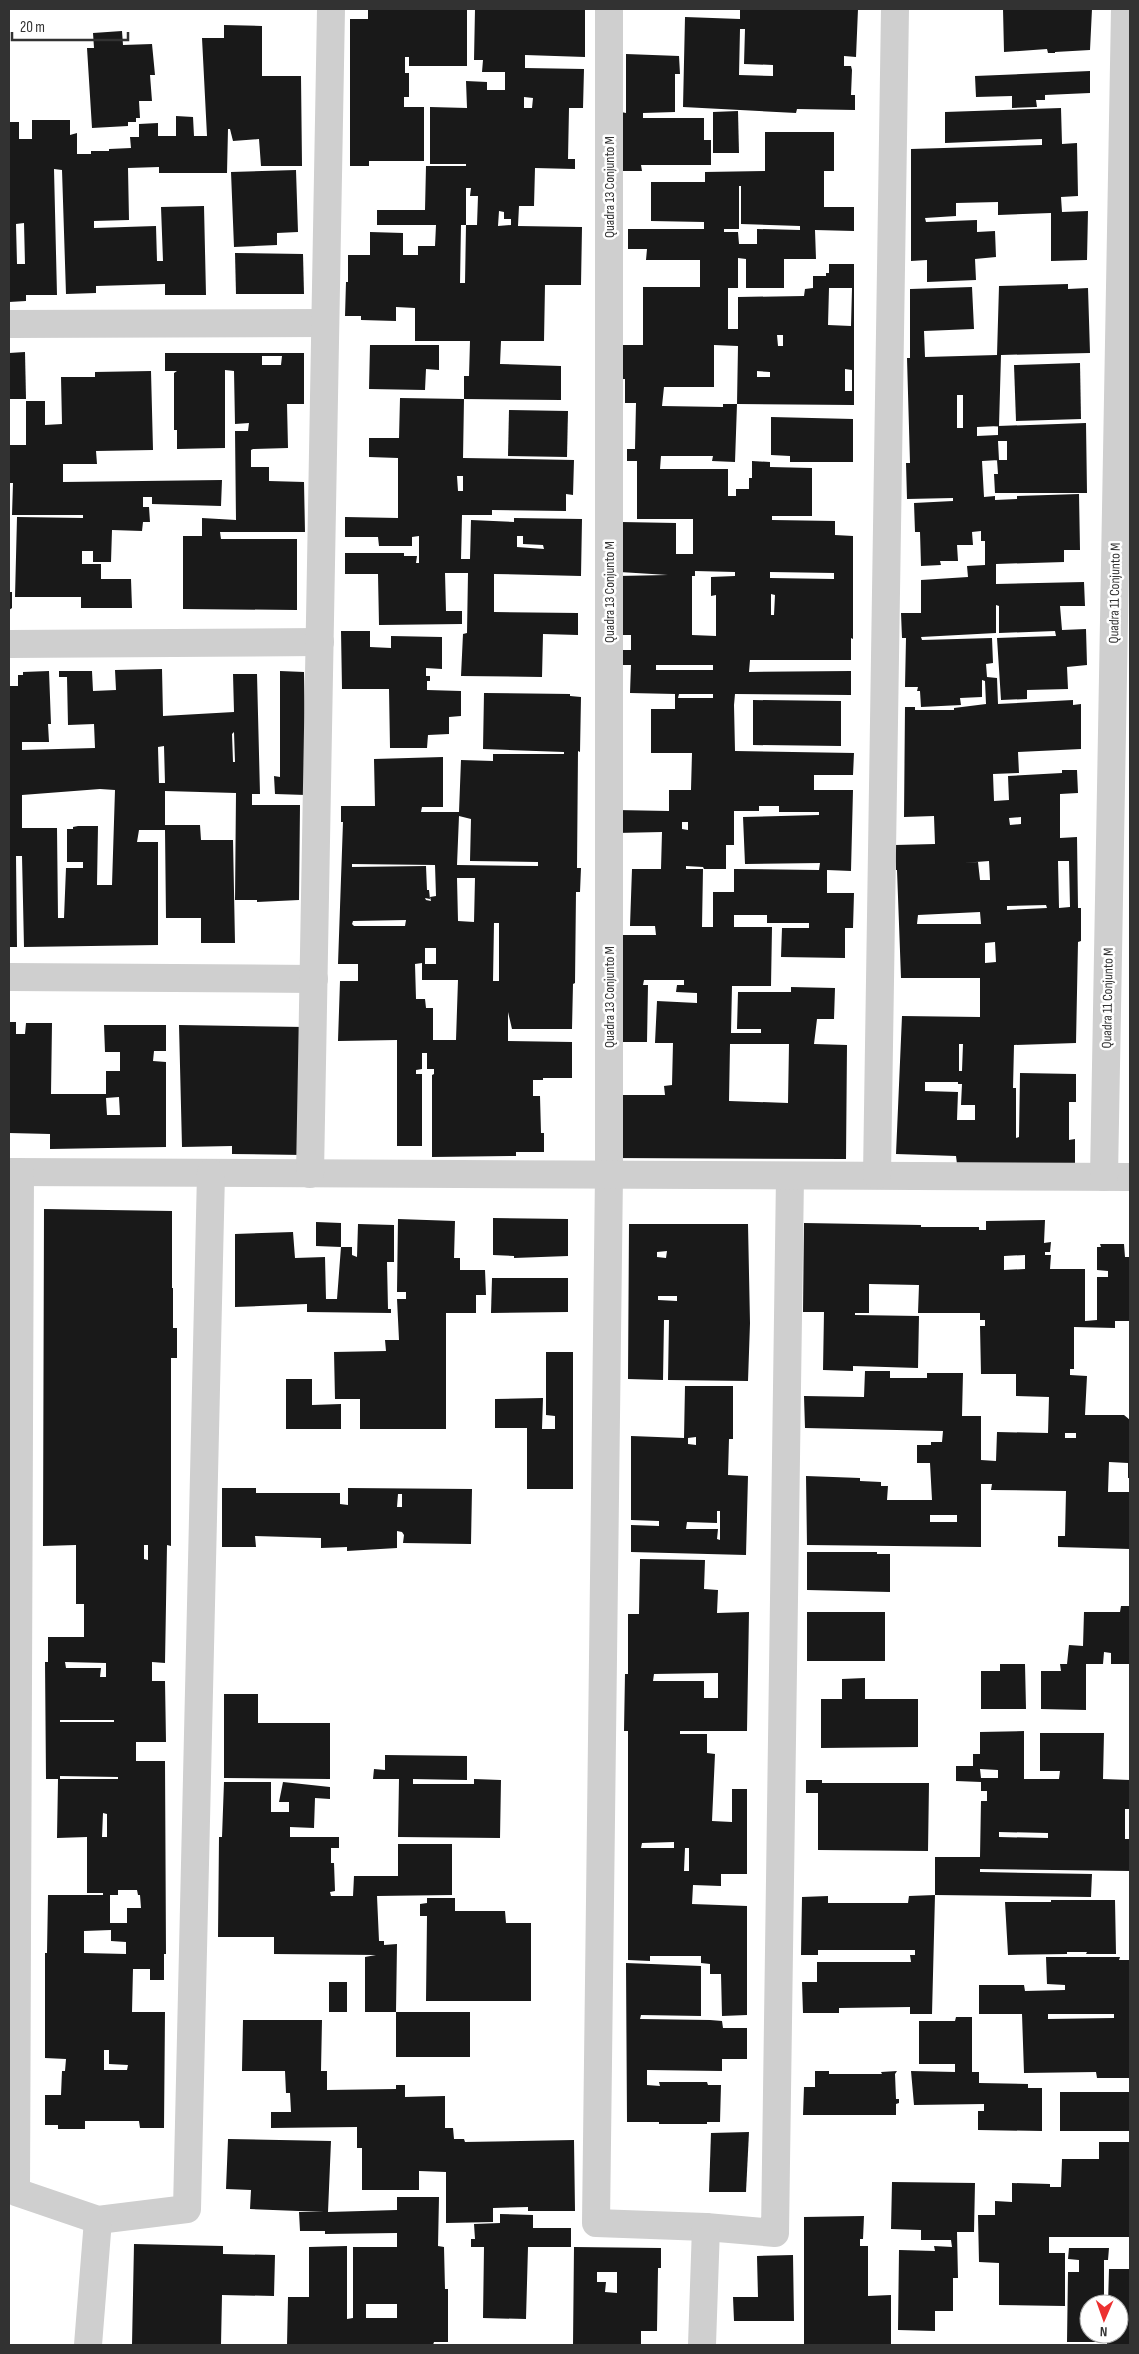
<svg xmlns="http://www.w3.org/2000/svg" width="1139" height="2354" viewBox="0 0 1139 2354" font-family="'Sofia Sans Condensed',sans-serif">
	<rect width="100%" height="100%" fill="#fff"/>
	<g fill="#191919" fill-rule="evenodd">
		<polygon points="368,9 467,9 467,66 409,66 409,57 405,57 405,73 409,73 409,97 404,97 404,107 424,107 424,161 369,161 369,166 350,166 350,19 368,19"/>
		<path d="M475,9H585V57L525,55V68L584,69L583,108H569L568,159H575V169L535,168L534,206H519L518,226L582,227L581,285H545L544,341H501L500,364L561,366V400L464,399L463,458L574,460L573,495L566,494V511L492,510V515H462L461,559H470L471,520L514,522V518L582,519L581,576L494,574V612L578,613V635L543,634L542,677L461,676L463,634L467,633L468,573H445L446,611H462V624L379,625L378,574H345V553H404V556H417L416,563H419V536L412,537V546H379L378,537H345V517L398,518V458L369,457V438H399L400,398L464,399V376H469L470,341H415V308L396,307V321L361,320V316H345L346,282H348V255H370V232L403,233V255H418V246H435L436,225H377V210H425L426,166H466V164H430V107L467,108L466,81L487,82V90H505V72H482L483,60H474ZM524,97L533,98L532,108H524ZM466,188H471L470,196H478L477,225H466L465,283H460L461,225H466ZM499,211L504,212V219H511V225L498,226ZM457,476H463V491H458ZM517,536H523V544L543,545L544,549L517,547Z"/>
		<path d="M740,9H858L856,57L844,56V66H851L852,70L851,95H855V110L797,109L796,113L683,107L685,17L740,19ZM740,29H745L744,64L773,65V76L739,75Z"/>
		<polygon points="1003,9 1092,9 1090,50 1055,52 1055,53 1048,53 1047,49 1004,52"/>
		<path d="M224,25L262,26V76H301L302,166H261L259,139L233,141L230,129H228L227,173H159V167L128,168L129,220L94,221V228L156,226L157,261H163L161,207L204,206L206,295H165V284L96,286V293L66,294L62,170L54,169L57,295H26V301L9,302L10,122H19V139H32V120H70V135L77,133V154H91V151H109V149L131,148L130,137H139V124L158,123V136H176V116L193,117L194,136H207L202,38H224ZM24,223L25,264H17L16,224Z"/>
		<polygon points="122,31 123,45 152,44 155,75 150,75 152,101 139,101 140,118 136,118 136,122 128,122 128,126 92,128 87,48 94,48 93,33"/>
		<polygon points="626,54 679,56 680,74 675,74 675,112 643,113 643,118 704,118 704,140 711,140 711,165 641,165 642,171 622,171 621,112 626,113"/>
		<polygon points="1090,71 1090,93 1045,95 1045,100 1036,100 1037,107 1012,108 1012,96 976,97 975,76"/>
		<polygon points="1061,108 1062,144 1077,143 1078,196 1061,197 1062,212 1088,211 1087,260 1051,261 1051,213 998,215 998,202 956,203 956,216 925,218 926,222 977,220 977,232 995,231 996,257 975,259 976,280 927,282 927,260 911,261 911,149 1042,145 1042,139 945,143 945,112"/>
		<polygon points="738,111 739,153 713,153 713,112"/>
		<path d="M765,132H834V171H824V207H854V231L815,230L816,259H784V288H746V259L738,258V288H728V329H738V297L804,296L805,289L813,288V276H826V273H829V264H854V405L737,404L738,346L714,345V387H664L662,406L723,407V404H737L735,462L712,461L713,456H661L660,469H728V496H736V489H749V478H752V461L770,462V467L812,468V516H772V520L835,521V535L853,536V639L851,638V660H750L749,672L851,671V695L735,694L734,705L735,751L854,753L853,775H814V790H853L851,871L827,870V893H854L853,928H845V958L781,957L782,928H809V923H767V915H734V927H772L771,986H732L731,1033H761V1029H737L738,992H791V987L835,988L834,1019H817L814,1044L847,1045L846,1159L612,1158L614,1095H665L664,1086L672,1085L673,1043H655L657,1001L697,1003V993L676,992L677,985H684V980H644L643,985H648L647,1042H615L620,935H656L655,926H630L632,869H661L662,832L616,833V810L669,811V790H691L692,753H651V709H675V694L630,693L631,665H618V650H631V635H617L618,576L668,575L620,572L621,522L676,523V554H693V519H637V461H627V449H635L636,403H625V379H619L620,345H643V287H700V260H646L647,249H628V229H704V222L651,221V182H705V172L765,171ZM739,186H741V224L800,226V230L757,229V244H739L738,232H724V229H739ZM829,288H852L851,326L828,325ZM777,335H783V346H778ZM845,369L852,370V391H845ZM757,371L770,372V377H757ZM695,571L735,572V576L711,577V596L716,595V636L692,635V576H695ZM770,572L834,573V579L770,578ZM771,594L775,595L774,615H771ZM656,665H713V670H656ZM679,694H713V698H678ZM759,806H779V812H819V815L743,817L745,864L820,863L819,870L734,869V892H713V927H702L703,869H686V866L703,867L704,869H726V845H734V811H759ZM682,822H688V830L682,829ZM730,1044H789L788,1103L729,1101Z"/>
		<polygon points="296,170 298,232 277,233 277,245 234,247 231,172"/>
		<polygon points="235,253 303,254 304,294 236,294"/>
		<path d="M1068,284V289L1088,288L1090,353L1001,355L999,426L977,427V436L998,435V426L1086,423L1087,493H995L994,474H998L997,460H1007V441H998L999,460L982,461L984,497L995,496V500L1017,499V496L1079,494L1080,550H1064V562L996,564V584L1084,582L1085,606H1060L1062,630L1086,629L1087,665L1067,667L1068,689L1027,690V699L1001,700L997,638L1056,636L1055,631L999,633V606L996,605V633L921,637L922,640L992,638L993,663L986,664L987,677L997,678L998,704L1073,700V705L1081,704V749L1018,752L1019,773L993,774L994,801L1009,800L1008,776L1062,773V770H1077L1078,793L1060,794V838L1077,837L1078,908H1081V941L1078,942L1076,1043L1014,1045L1013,1088H1016V1138L1019,1137L1020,1073L1076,1074V1102H1069V1140L1075,1139V1163L957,1164L956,1156L896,1154L902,1016L980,1017V978H901L897,870H896L895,845L935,844L934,816L904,817L905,707H915V710H954V708L986,704L985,681L982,680V697L960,698L961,705L921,707L920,691H917L918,687H905L906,638H902L901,613H921V580L968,577L967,566L985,565V541H981V531L972,532L973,545H957L958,561H940L941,565L921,566L920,532H915L914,503L953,501V498L907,499L906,463H910L907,358H910V289L972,287L974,329L924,331L925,357L997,355L999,286ZM957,395H963V428H957ZM1021,817V824L1010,825L1009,818ZM989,861L990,880H980L978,862L963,863ZM1058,861H1069L1070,907L1059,908ZM1046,905L1047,908L1007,910V906ZM980,912L981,924H917L918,915ZM995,942L996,962L985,963V943ZM959,1044H963L962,1071H959ZM925,1082H958V1084H962L961,1105H975V1120H957L958,1092L925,1091Z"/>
		<polygon points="370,345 439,345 439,370 426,369 425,390 369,389"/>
		<polygon points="25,352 26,399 9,399 9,353"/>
		<path d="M165,353H304V404H287L288,448L253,449L251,450V467H269V481L304,482L305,532H220L221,539H297V610L183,609V536H202V518L236,520L235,431H248L249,423L235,424L234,371L225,370V448L177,449V430H174V373L177,371H165ZM262,356H282L281,365H262Z"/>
		<polygon points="1080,363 1081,419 1016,421 1014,365"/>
		<polygon points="151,371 153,450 96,451 97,464 63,464 63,482 222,480 221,506 152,504 152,497 143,497 143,507 149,507 150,522 143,522 142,531 112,530 111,562 93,562 93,551 82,551 82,564 101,564 101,579 131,579 132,608 81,608 81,597 15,597 17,517 83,518 83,515 12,515 13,483 9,483 9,445 26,445 26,401 45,401 45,425 62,424 61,377 95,377 95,372"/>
		<polygon points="509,410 568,411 567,457 508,456"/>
		<polygon points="771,417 853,419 853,462 790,462 790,456 771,455"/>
		<polygon points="9,592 12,592 12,608 9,610"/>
		<polygon points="341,631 370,631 370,647 391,648 391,636 442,637 442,669 426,668 426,676 430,676 430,681 427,681 427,690 461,691 461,716 449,717 449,734 428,735 427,748 390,748 389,689 342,689"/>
		<path d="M162,669L163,716L234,712L233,674H257L260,794H252V805H300L299,900L257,902V900H235L236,793L165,791V825H200L201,840H233L235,943H201V918H166L165,830H139L137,842H158V945L24,947L22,856H16L17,947H9V686H18V675H23V672L49,671L51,724H48L49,742H22V750L95,748L94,724L68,725L67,677H59V671H92L93,691L116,690L115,670ZM234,732L235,762H233L232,734ZM164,746L165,783H159L158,747ZM100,789L115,790L112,885H97L98,826H78L73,827V829H67V862H83V868H66L64,918H58L57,828H22V795Z"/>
		<polygon points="280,671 304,672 306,795 275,794 274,776 280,777"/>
		<path d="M484,693L570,694V696L581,697L580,752L578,751L577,868H581L580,892H576L575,983L573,984L572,1029H512L508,1012V1041L572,1042V1078H543V1080H533V1096H540L541,1133H544V1152H516V1156L432,1157V1075L434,1074V1069H427V1053H422V1069L416,1070V1074H422V1146H397V1040L338,1041L340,981H358V964H338L343,822H341V806H375L374,759L443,757V807H422L421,812H459L461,760L493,761V754H564V752L483,749ZM459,816L471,819L470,861L538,862V866L457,865ZM352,864L435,865L436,896L430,897L431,901L426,900L425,898L430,899L429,890H427L426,866L352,867ZM457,878H475L474,922L458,921ZM406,920L405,926H354L352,924L353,921ZM494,923H499V981H493ZM425,948H436V964H425ZM422,963V980H458L456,1040H433V1008H426L425,999H416L415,964Z"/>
		<polygon points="753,700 841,701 841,746 753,745"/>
		<path d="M9,1022H16V1034H25L26,1023H52L51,1094H106V1071H120V1052H105L104,1025H166V1051H154L153,1061L166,1062V1147L50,1149V1134L9,1133ZM119,1097L120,1115H107L106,1098Z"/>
		<polygon points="179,1025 304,1027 303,1155 232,1154 232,1146 182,1147"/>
		<path d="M44,1209L172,1211V1288H173V1328H177V1358H171V1546L167,1545L165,1663L152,1662V1681H165L166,1742H136V1761H165L166,1954H164V1980H150V1969H133L132,2012H165L164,2128H140L139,2121H85V2129H58V2125H45V2095H61L62,2071H65L66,2059L45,2058V1953H47L48,1895H103V1893H87V1837L57,1838L58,1779H46L45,1662H48V1637H84V1604H76V1545L43,1546ZM144,1545H148V1560L144,1559ZM65,1662L106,1663V1677H100L101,1668H66ZM60,1720H114V1722H60ZM60,1776L118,1777V1779H60ZM103,1813L107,1814V1837H102ZM118,1890H137L138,1895H140L141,1908H127V1923H110V1895H118ZM111,1930V1941L126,1942V1954L84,1953V1931ZM104,2050H109V2064L128,2065L127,2070H104Z"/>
		<polygon points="493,1218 568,1219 568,1256 514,1258 514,1256 493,1255"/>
		<polygon points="398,1219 455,1221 454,1258 460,1258 460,1270 485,1270 486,1295 476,1295 476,1313 446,1313 446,1429 360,1429 360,1399 335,1399 334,1352 386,1351 385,1340 399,1340 397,1299 406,1299 406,1292 397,1292"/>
		<path d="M1045,1220L1044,1243L1051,1242L1050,1252H1045V1255H1051L1050,1269H1085V1321L1097,1320V1277H1108V1271L1097,1270V1247H1101L1100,1244H1124L1125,1257H1130V1321H1115V1328L1074,1327V1369H1070V1375L1087,1376L1085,1415H1124L1130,1420V1478H1128V1463L1109,1462L1108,1492H1130V1549L1058,1547V1536H1065L1066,1491L991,1490L992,1484H981V1547L807,1545L806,1476L860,1478V1481L881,1482V1486H888L887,1500H932L930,1463H917V1445H931V1442H942L943,1431L805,1428L804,1396L864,1397L865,1371H890V1378H927V1373H963L962,1416H981V1460L996,1461L997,1432L1048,1433L1049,1397L1016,1396V1374H981L980,1326H985V1320H980V1313H918L919,1285L869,1284V1313H855V1315L919,1316L918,1368L853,1366V1371L823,1370L824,1312H803L804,1223L921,1225V1227H979V1230H986V1221ZM1025,1255V1269L1004,1270V1256ZM1065,1433H1076V1438H1065ZM930,1515H957V1522H930Z"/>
		<polygon points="316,1222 341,1223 341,1247 316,1246"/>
		<polygon points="358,1224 394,1225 394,1262 387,1262 388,1309 391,1309 391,1313 307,1312 307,1304 235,1307 235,1234 293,1232 295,1258 325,1257 326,1299 337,1299 341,1247 352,1247 352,1255 357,1257"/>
		<path d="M629,1224H748L750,1323L748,1381L668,1380L669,1320H664L663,1380L628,1379ZM667,1251L666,1258L657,1257V1252ZM658,1296H677V1301L658,1300Z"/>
		<polygon points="492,1278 568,1278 568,1312 491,1313"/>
		<polygon points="546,1352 573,1352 573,1489 527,1489 527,1428 495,1428 495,1399 543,1398 542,1429 555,1429 555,1416 546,1415"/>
		<polygon points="286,1379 312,1379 312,1405 341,1404 341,1429 286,1429"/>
		<path d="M685,1386H733V1439H729L728,1475L748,1476L746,1555L631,1552V1525L659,1526V1521L631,1520V1436L684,1438ZM696,1437V1445L688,1444V1438ZM717,1511H720V1540L717,1539L718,1529H686L687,1522L717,1523Z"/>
		<path d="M222,1488H256V1493H340V1504L348,1505V1488L472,1489L471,1544L403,1543L404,1535L402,1532L397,1531V1548L347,1551V1547L321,1548V1538L255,1536L256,1547H222ZM398,1494H402V1507H397Z"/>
		<polygon points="807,1552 877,1552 877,1554 890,1554 890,1592 807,1590"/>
		<path d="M640,1559L705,1560L704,1589L718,1590L717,1613L749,1612L747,1731H680V1734H707V1753L715,1754L712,1821L732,1822V1789H747V1874H721V1886L693,1885L692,1904L747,1906V2015L722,2016L721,1974H710V1964L701,1963V1956H650V1961L628,1960V1731H624L625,1674H628V1614H639ZM718,1673V1698H704V1681H653L654,1674ZM674,1842V1848H641L642,1843ZM685,1848H689V1871H684Z"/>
		<polygon points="1121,1606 1130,1606 1130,1664 1111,1664 1111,1653 1104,1652 1103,1664 1086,1664 1086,1710 1041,1709 1041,1671 1061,1671 1060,1664 1067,1664 1069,1645 1083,1646 1084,1612 1120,1612"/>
		<rect x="807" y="1612" width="78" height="49"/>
		<polygon points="1000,1664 1025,1664 1026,1709 981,1709 981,1671 1000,1671"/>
		<polygon points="865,1678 865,1699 918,1699 918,1747 821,1748 821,1699 842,1699 842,1679"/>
		<polygon points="224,1694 258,1694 258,1723 330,1723 330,1779 224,1778"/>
		<path d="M1024,1731V1779H1059L1060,1771H1040V1733H1104L1103,1779L1130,1780V1809H1125V1839H1130V1871L980,1869V1872L1092,1874L1091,1897L935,1895V1857H980L981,1801H987V1791H981V1782L956,1781V1766H973V1754H980V1732ZM980,1769L998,1770V1778H981ZM999,1832L1048,1833V1838L999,1837Z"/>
		<polygon points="385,1755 467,1756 467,1780 413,1779 413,1784 474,1784 474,1779 501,1780 500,1838 398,1837 399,1779 373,1779 374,1769 385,1770"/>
		<polygon points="806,1780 822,1780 822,1783 929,1783 928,1851 818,1850 818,1793 806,1793"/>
		<polygon points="224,1782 271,1782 271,1812 289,1812 289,1802 279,1802 283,1782 330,1787 330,1799 315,1798 314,1828 290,1827 290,1837 339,1837 339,1848 331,1848 331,1863 334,1863 335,1891 330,1892 331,1896 353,1896 354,1876 398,1876 398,1844 452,1844 452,1895 377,1896 379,1941 384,1941 384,1945 397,1944 396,2012 365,2012 365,1957 376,1955 274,1954 274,1937 218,1937 219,1837 222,1837"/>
		<polygon points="935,1895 932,2014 910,2014 910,2007 839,2008 839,2013 803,2013 802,1982 817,1982 817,1962 911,1962 910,1955 915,1955 915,1950 818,1950 818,1955 801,1955 802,1897 828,1896 828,1903 908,1903 909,1896"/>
		<polygon points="427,1898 455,1898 455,1911 505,1911 506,1923 531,1923 531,2001 426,2001 427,1916 420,1916 420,1904 427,1903"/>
		<polygon points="1051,1900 1115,1900 1116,1954 1086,1954 1087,1952 1067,1952 1067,1954 1008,1955 1005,1902 1051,1902"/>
		<path d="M1046,1957H1120L1119,1960H1130V2078H1097L1096,2072L1024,2073L1022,2014H979V1985H1024L1025,1991L1065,1990V1985L1047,1984ZM1048,2014H1114V2018L1048,2019Z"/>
		<polygon points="626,1963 701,1966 701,2016 641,2015 640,2019 710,2020 722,2021 723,2028 747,2028 747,2059 722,2059 722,2071 647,2070 647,2085 660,2086 659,2082 707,2082 708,2085 721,2085 720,2122 707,2122 707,2124 659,2124 659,2122 627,2122"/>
		<rect x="329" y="1982" width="18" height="30"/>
		<rect x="396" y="2012" width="74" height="45"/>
		<polygon points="956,2017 972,2017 972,2072 979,2072 979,2083 1028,2084 1028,2088 1042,2088 1042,2131 978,2130 978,2111 984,2111 984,2104 914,2105 911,2071 955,2072 955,2064 919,2064 919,2021 955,2021"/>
		<polygon points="243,2020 322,2020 321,2071 327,2071 327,2090 396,2089 396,2085 405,2085 405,2097 445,2096 445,2128 453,2128 454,2139 464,2139 465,2142 574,2140 575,2211 528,2211 528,2207 493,2208 493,2222 446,2223 446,2172 419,2171 419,2190 362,2190 362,2148 357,2148 357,2127 271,2128 271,2112 291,2112 290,2093 286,2093 285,2071 242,2071"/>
		<polygon points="815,2071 829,2071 829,2074 882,2074 881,2072 897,2071 895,2074 896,2099 899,2099 899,2103 896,2104 896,2115 803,2115 804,2087 815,2087"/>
		<rect x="1060" y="2092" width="70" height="39"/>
		<polygon points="749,2132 746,2192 709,2192 711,2133"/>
		<path d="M228,2139L331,2141L328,2212L397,2210V2197H439L438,2246L444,2247L445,2289H448V2342H434L433,2345H287L288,2297H309V2247L347,2246V2319L353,2318V2247H397V2233L325,2234V2231H300L299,2212H324L250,2209L251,2190L226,2189ZM366,2304H397V2318H366Z"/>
		<polygon points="1099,2142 1130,2142 1130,2237 1049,2237 1049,2253 1065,2253 1065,2306 999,2305 999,2263 979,2262 978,2215 995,2215 995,2201 1012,2202 1012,2183 1050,2184 1050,2187 1061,2187 1062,2159 1099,2159"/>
		<polygon points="892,2182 975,2183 974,2232 957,2232 958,2278 953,2278 953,2311 935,2311 935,2331 898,2330 899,2250 935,2251 934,2246 952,2247 951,2240 921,2240 921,2230 891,2229"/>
		<polygon points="500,2214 533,2215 533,2228 571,2228 571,2247 528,2247 526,2319 483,2318 484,2247 471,2247 471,2239 475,2239 474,2224 500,2223"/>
		<polygon points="864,2216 863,2239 860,2239 860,2246 868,2246 868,2296 891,2295 891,2345 804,2345 804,2217"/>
		<polygon points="134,2244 223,2246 223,2254 275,2255 274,2296 222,2295 221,2345 132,2345"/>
		<path d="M574,2247L661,2248V2268H658L657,2331H641V2345H573ZM597,2272H617V2293L605,2292L606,2282H597Z"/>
		<polygon points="1069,2248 1109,2248 1108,2260 1104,2260 1104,2304 1089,2304 1089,2334 1103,2334 1102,2342 1067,2342 1068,2272 1079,2272 1079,2260 1068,2259"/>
		<polygon points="793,2255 794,2321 734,2321 733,2297 758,2297 757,2256"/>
		<polygon points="1109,2269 1130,2269 1130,2345 1107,2344 1107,2334 1119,2334 1119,2304 1108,2304"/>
	</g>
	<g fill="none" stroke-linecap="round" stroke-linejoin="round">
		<g stroke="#cfcfcf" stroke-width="28">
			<polyline points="609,9 609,1174 596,2223 706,2227 775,2233 790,1176"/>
			<polyline points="9,324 325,323"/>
			<polyline points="9,644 320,642"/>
			<polyline points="9,977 314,979"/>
			<polyline points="9,1172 1130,1177"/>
			<polyline points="20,1172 16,2192 98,2220 187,2209 211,1173"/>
			<polyline points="310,1174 331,9"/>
			<polyline points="877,1175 895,9"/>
			<polyline points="1104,1177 1125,9"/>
			<polyline points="88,2345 98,2220"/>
			<polyline points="702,2345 706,2227"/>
		</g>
	</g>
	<g text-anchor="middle" stroke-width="5" stroke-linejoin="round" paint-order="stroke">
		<g font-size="14" fill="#323232" stroke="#fff">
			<text transform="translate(609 187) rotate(-90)" y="5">Quadra 13 Conjunto M</text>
			<text transform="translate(609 592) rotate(-90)" y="5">Quadra 13 Conjunto M</text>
			<text transform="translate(1114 593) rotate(-89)" y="5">Quadra 11 Conjunto M</text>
			<text transform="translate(609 997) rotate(-90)" y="5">Quadra 13 Conjunto M</text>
			<text transform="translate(1107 998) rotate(-89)" y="5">Quadra 11 Conjunto M</text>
		</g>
	</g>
	<rect width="1139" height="2354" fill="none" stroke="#323232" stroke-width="20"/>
	<g transform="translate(1104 2319) rotate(182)"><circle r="24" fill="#ffffff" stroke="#adadad"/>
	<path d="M0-4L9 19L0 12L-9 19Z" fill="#ec3030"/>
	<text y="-8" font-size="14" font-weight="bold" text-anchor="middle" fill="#323232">N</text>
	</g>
	<path d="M12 32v8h116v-8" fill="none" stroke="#323232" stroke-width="2.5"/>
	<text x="20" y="32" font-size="15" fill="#323232" stroke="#ffffff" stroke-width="4" paint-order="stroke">20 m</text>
</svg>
